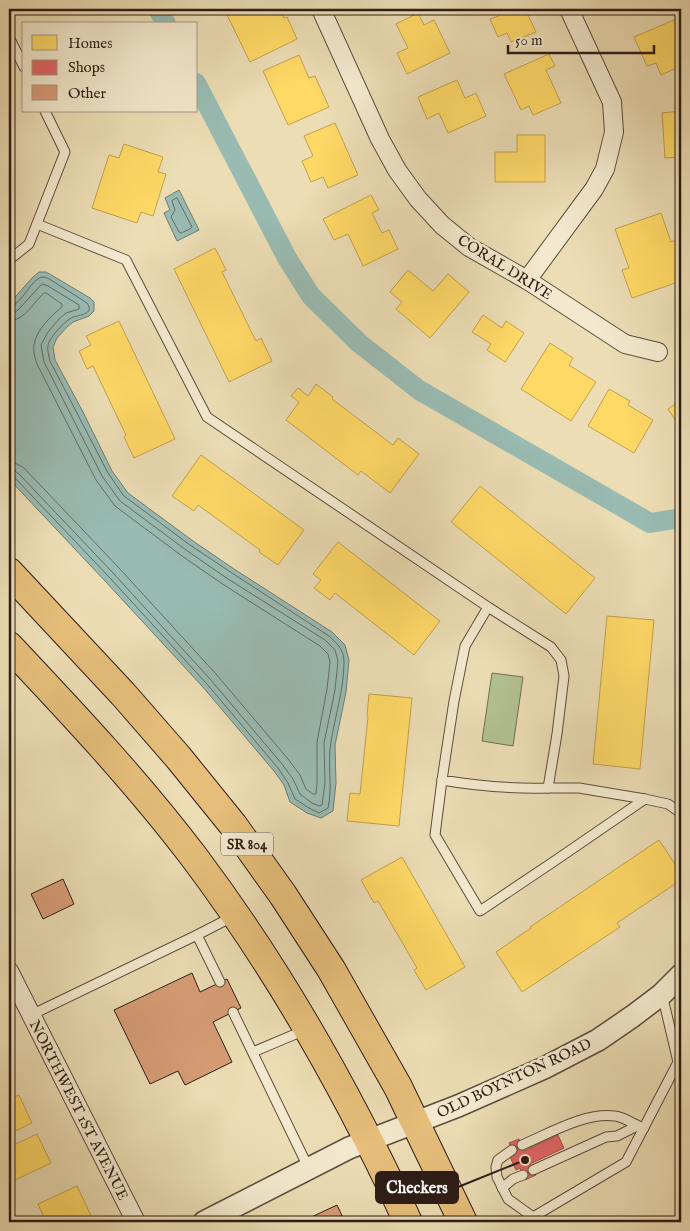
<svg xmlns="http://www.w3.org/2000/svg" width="690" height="1231" viewBox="0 0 690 1231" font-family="'IM FELL English',serif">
	<rect width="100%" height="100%" fill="#ecddb4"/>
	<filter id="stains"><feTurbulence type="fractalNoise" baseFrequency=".004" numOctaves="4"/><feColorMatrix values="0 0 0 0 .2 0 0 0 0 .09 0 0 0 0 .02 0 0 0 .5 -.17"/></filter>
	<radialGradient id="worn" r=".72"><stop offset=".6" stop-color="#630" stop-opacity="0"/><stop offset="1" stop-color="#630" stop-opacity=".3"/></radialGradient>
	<polygon fill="#b2c291" stroke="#707054" points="492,673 523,677 513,746 482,741"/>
	<g fill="#99bbb2" stroke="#6e7c74">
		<polygon points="179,190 199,230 177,241 164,213 170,210 165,198"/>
		<polygon points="39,272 46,272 53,276 90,298 94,302 94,311 89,316 73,322 67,327 57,338 53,347 55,360 83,412 112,471 128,493 193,541 234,569 332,632 345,645 349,660 346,692 335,745 336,783 333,811 321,818 307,813 290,802 284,785 274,771 202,686 106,582 9,479 9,304 32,278"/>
	</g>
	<g fill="#ffd966" stroke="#c0a14e">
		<polygon points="239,9 279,9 284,18 287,17 297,39 250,62 227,15"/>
		<polygon points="496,9 525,9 536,32 511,42 507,33 498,37 490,19 499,16"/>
		<polygon points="418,13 424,25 434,20 450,53 407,74 397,53 408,48 396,24"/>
		<polygon points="681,17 681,66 661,75 656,63 647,66 634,37"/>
		<polygon points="549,54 555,66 546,70 561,103 533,115 529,106 521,110 504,74"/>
		<polygon points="299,55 309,78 315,76 329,107 288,125 263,71"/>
		<polygon points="457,80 465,98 476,93 486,116 448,133 439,113 427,119 418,97"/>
		<polygon points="681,111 681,157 665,158 662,113"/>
		<polygon points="335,123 358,175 328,188 323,177 311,182 302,161 313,156 304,136"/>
		<polygon points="517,135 545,135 545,182 495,182 495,152 517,152"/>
		<polygon points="124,144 163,157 158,172 166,174 153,216 141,212 137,223 92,208 109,155 119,158"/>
		<polygon points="371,195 379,210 372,213 382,233 389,230 398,249 363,266 348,234 334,240 323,219"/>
		<polygon points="661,213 671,242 681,238 681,281 632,298 622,270 629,268 615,229"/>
		<polygon points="215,248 226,270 222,272 256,341 261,338 272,361 229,382 174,269"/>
		<polygon points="408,270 433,291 448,274 469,292 430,338 396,309 402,302 390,292"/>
		<polygon points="483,315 502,328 506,321 524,333 505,362 487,350 491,344 472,332"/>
		<polygon points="119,321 175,439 134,458 124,437 126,435 93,366 87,369 79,351 91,345 86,336"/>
		<polygon points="550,343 573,358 569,365 596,382 571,421 521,389"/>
		<polygon points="316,384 333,397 332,399 393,445 398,438 419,454 390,493 361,471 358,475 286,420 299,402 291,396 298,388 308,396"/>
		<polygon points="609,389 630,401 628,405 653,420 634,453 588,426"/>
		<polygon points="681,400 681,429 668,409"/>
		<polygon points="201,455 304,530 278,565 259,552 260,550 198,505 194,511 172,496"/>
		<polygon points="480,486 595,578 566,614 451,522"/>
		<polygon points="338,542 440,621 414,655 335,593 330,600 314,588 321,580 313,574"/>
		<polygon points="607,616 654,620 640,769 593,764"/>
		<polygon points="369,694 412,698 399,826 347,821 350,793 360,794 368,717 367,716"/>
		<polygon points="659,840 681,873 681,880 617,923 620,927 522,992 496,952 531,928 530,927"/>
		<polygon points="402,857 465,967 426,990 414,970 417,968 378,901 374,903 361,880"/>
		<polygon points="19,1095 32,1123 9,1134 9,1099"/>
		<polygon points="37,1134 51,1163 11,1182 9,1178 9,1147"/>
		<polygon points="77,1186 94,1222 46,1222 38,1204"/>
	</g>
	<polygon fill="#e06666" stroke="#aa504e" points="558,1135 564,1148 530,1164 536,1175 525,1180 520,1168 516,1170 510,1157 514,1155 509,1143 519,1139 524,1151"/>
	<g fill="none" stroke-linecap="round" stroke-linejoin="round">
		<g stroke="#636c64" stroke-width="1">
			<polygon points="177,198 192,227 190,229 181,233 179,232 171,217 175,210 172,201"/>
			<path d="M9,307C22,305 31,278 43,277C46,277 49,279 51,280L87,303C88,305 90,307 89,310C86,316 76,315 71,318C64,322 50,337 48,345C47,350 49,356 50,361L108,473L124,496L190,545L232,573L329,636C337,643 344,650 344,662C344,689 335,716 331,742C327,764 333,787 328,808L319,813L309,808L295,799L288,783L278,768L206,683L110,578L15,478L9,476"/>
			<polyline points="9,313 14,313 18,310 40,286 43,284 48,286 79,305 79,309 66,313 59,319 48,332 41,345 44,362 102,476 120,501 186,550 228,579 325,640 335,650 338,661 335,690 324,743 325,783 322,805 319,806 312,803 300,794 293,779 282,764 210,679 114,574 19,474 15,471 9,470"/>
			<path d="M9,321C25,320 33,303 44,293H46L62,304V307C51,316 36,330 34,345C33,351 35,358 37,364L96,480L115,506L182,556L224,585L320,646L328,654L330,662L327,689L317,742V782L316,794H313L306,789L300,775L288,759L216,674L120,569L24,468L17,464L9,462"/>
		</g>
		<g stroke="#99bbb2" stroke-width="20">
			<polyline points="158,9 166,24"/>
			<polyline points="196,83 287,258 311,296 359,343 419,390 650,523 681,518"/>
		</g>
	</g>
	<g fill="#d69c75" stroke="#2d1d17">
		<polygon points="63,879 74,904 43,919 31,894"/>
		<polygon points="192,973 200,992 227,979 241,1008 213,1022 232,1062 185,1085 178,1071 150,1084 114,1010"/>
		<polygon points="337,1205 345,1222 306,1222 305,1220"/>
	</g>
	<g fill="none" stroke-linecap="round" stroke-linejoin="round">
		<g stroke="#5d4d3e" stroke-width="11">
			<g id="service">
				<polyline points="9,37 24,67"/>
				<path d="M37,224L126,260L207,417L488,607L551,647L561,660L564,676L557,734L548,788C513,789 477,786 442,780L454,701L465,646L488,607"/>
				<polyline points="9,260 29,244 65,152 45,111"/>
				<polyline points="442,780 435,835 480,911 556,860 645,799 668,804 681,813"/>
				<polyline points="548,788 579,788 645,799"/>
				<polyline points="197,935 232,917"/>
				<polyline points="233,1012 309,1169"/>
				<polyline points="31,1015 197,935 220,982"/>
				<polyline points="253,1052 305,1030"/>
				<path d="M522,1145C548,1134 585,1112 615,1116C625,1117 634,1125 644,1128"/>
				<polyline points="512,1150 498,1160 496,1167 497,1177 508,1199 533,1217"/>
				<polyline points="533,1170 606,1137 617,1136 637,1126"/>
				<polyline points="502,1188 513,1179 523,1175"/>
				<polyline points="529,1222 533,1217 626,1162 678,1062 662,994"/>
			</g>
		</g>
		<g stroke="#5d4d3e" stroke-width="20">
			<g id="minor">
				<polyline points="321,9 380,139 397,170 418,199 442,225 469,247 527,280 625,344 658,352"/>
				<polyline points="527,280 594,189 605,169 614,132 612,102 569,9"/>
				<polyline points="9,971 136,1222"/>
			</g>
		</g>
		<g stroke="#5d4d3e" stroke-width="24">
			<polyline id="tertiary" points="204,1222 349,1148 458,1106 544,1068 598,1040 633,1016 662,994 681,975"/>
		</g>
		<g stroke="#2d1d17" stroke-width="30">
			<g id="primary">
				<polyline points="9,572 123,694 178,757 233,825 283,895 331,969 398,1087 463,1222"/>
				<path d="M9,646C73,714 137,782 194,857C279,970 349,1094 408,1222"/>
			</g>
		</g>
		<use href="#service" stroke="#f3e9ce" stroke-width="9"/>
		<use href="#minor" stroke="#f3e9ce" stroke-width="18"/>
		<use href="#tertiary" stroke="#f3e9ce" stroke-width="21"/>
		<use href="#primary" stroke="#e6be7a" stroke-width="28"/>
	</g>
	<g text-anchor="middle" stroke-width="5" stroke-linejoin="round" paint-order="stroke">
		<rect fill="#f3e9ce" stroke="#685a4e" stroke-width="1" x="221" y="832.5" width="52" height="23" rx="4"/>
		<g font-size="14" font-weight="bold" fill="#2d1d17">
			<text x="247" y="849">SR 804</text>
		</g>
		<g font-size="15" fill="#2d1d17" stroke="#f3e9ce">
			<text transform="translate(505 267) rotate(32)" y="5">CORAL DRIVE</text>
			<text transform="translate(514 1078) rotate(-25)" y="5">OLD BOYNTON ROAD</text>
			<text transform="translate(79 1110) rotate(63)" y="5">NORTHWEST 1ST AVENUE</text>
		</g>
	</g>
	<path fill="none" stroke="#2d1d17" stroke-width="2" d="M525 1160L458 1187"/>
	<circle fill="#2d1d17" stroke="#f3e9ce" stroke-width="2" cx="525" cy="1160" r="5"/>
	<rect fill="#2d1d17" stroke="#2d1d17" stroke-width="2" x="376" y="1172" width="82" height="31" rx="5"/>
	<g font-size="16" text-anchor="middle" font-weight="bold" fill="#fff">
		<text x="417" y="1193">Checkers</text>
	</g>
	<rect width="690" height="1231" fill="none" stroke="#ecddb4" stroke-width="30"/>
	<rect x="10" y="10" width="670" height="1211" fill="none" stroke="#2d1d17" stroke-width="2.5"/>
	<rect x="15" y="15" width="660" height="1201" fill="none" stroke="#2d1d17"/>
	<rect x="22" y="22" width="175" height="90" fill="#f3e9ce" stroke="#a49785"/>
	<rect x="32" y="35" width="25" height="15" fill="#ffd966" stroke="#a49785"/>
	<text x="68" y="48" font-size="15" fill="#2d1d17">Homes</text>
	<rect x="32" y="60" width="25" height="15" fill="#e06666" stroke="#a49785"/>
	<text x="68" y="72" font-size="15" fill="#2d1d17">Shops</text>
	<rect x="32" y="85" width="25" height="15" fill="#d69c75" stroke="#a49785"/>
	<text x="68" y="98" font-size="15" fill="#2d1d17">Other</text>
	<path d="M508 45v8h146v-8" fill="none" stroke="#2d1d17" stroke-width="2.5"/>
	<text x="515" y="45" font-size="15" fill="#2d1d17" stroke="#f3e9ce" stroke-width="4" paint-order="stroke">50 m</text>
	<rect width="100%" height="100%" filter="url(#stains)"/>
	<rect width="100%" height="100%" fill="url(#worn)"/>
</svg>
